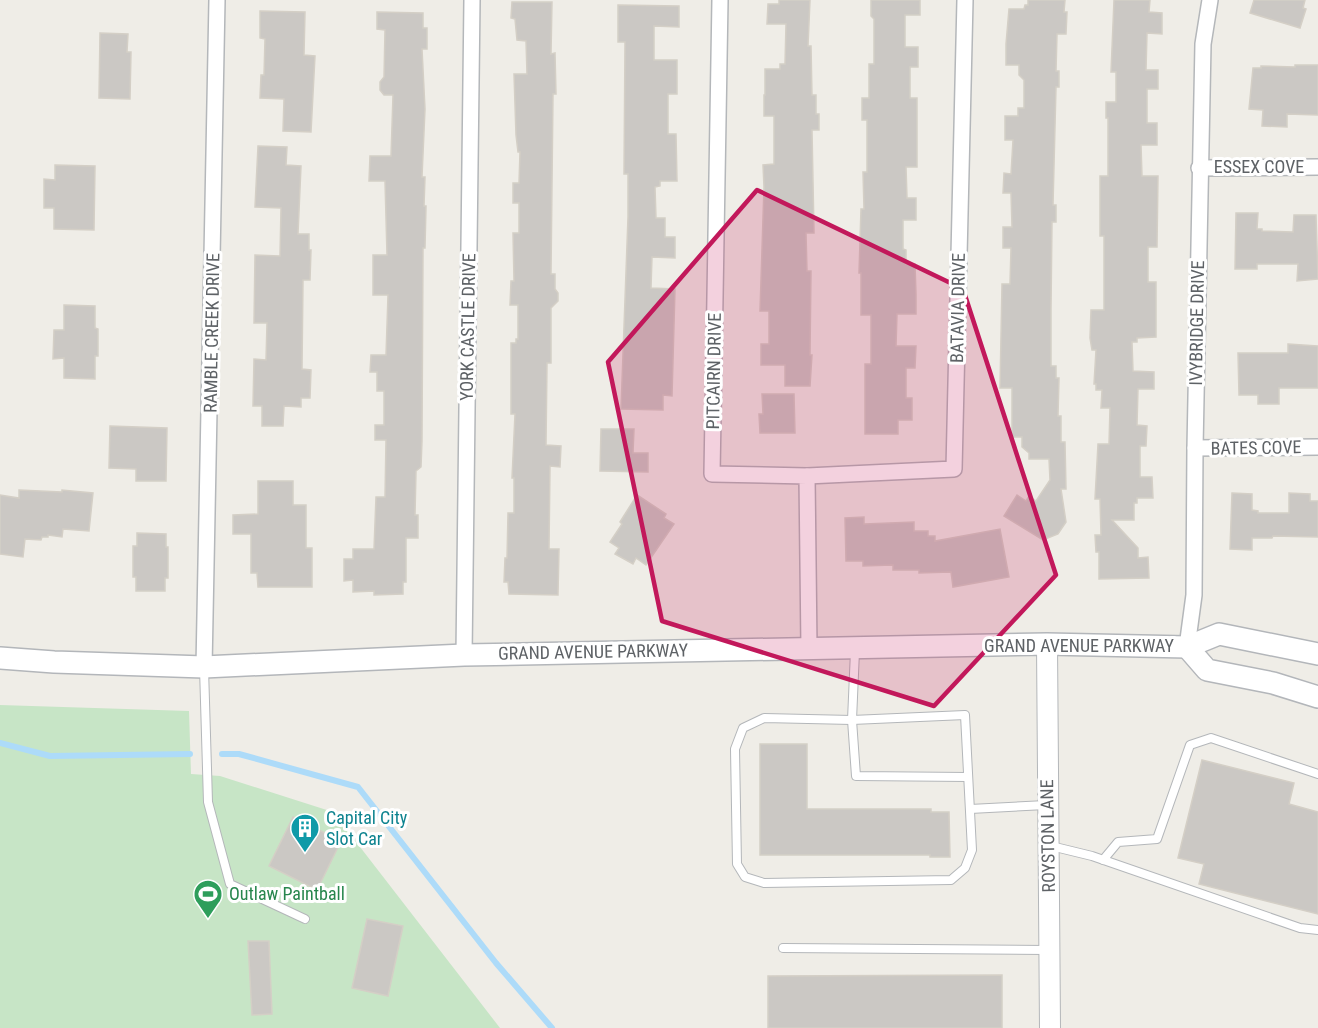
<svg xmlns="http://www.w3.org/2000/svg" width="1318" height="1028" viewBox="0 0 1318 1028" font-family="'Roboto Condensed',sans-serif">
	<rect width="100%" height="100%" fill="#efede7"/>
	<polygon fill="#c7e5c6" points="0,705 189,711 191,774 220,776 333,812 500,1028 0,1028"/>
	<g fill="none" stroke-linecap="round" stroke-linejoin="round">
		<g stroke="#addbf9" stroke-width="6">
			<polyline points="0,743 50,756 190,754"/>
			<polyline points="222,754 239,754 358,787 496,963 552,1028"/>
		</g>
	</g>
	<g fill="#cbc8c4" stroke="#d4cfc6" stroke-width="1.5">
		<polygon points="779,0 810,0 808,46 811,46 812,95 816,95 816,114 819,114 819,130 812,130 814,233 806,233 807,271 811,271 810,355 812,355 810,386 785,386 785,365 761,365 761,344 769,344 769,311 760,311 764,187 763,165 774,164 774,116 764,116 764,95 765,95 765,69 780,69 780,64 785,64 786,24 767,24 768,4 779,4"/>
		<polygon points="871,0 920,0 920,15 905,15 905,47 918,47 918,67 910,67 910,98 917,98 917,167 906,167 907,198 916,198 916,220 903,220 903,249 906,250 906,264 915,264 916,294 916,314 897,314 896,346 916,346 915,368 906,368 906,398 912,398 912,420 898,420 898,434 865,434 865,364 871,364 871,315 861,315 861,273 859,273 861,209 864,209 863,172 867,172 867,120 862,120 862,98 869,98 869,64 874,64 874,19 871,16"/>
		<polygon points="1028,0 1065,0 1064,12 1067,12 1066,34 1057,34 1056,71 1059,71 1059,87 1056,87 1053,205 1056,205 1056,222 1052,222 1051,309 1051,366 1056,366 1056,378 1059,378 1058,416 1061,416 1061,442 1065,442 1066,489 1061,489 1066,522 1058,534 1043,540 1004,516 1017,495 1026,501 1029,496 1036,501 1050,480 1049,459 1029,459 1029,453 1022,447 1022,437 1012,437 1012,388 1000,388 1002,284 1010,284 1011,248 1003,248 1003,227 1012,227 1011,193 1003,193 1004,173 1011,174 1013,140 1005,140 1005,116 1018,116 1018,108 1024,108 1024,80 1019,75 1019,65 1006,65 1006,44 1009,9 1024,9 1025,5 1028,5"/>
		<polygon points="1114,0 1150,0 1149,12 1162,13 1162,34 1147,33 1146,70 1158,70 1158,89 1147,89 1147,123 1157,123 1157,145 1141,145 1142,176 1158,176 1157,247 1148,247 1148,282 1156,282 1156,337 1137,338 1137,342 1132,342 1133,371 1154,372 1154,389 1138,389 1137,425 1147,426 1146,446 1140,446 1140,477 1152,477 1153,498 1137,498 1137,503 1134,503 1134,520 1112,520 1138,548 1138,558 1148,557 1149,578 1099,579 1099,552 1096,552 1095,535 1101,535 1100,499 1095,499 1098,444 1109,444 1110,408 1101,408 1102,390 1096,390 1096,384 1094,384 1096,350 1092,350 1090,338 1091,310 1104,310 1104,236 1100,236 1100,176 1108,176 1108,118 1106,118 1106,102 1116,102 1116,72 1111,72"/>
		<polygon points="1254,0 1305,0 1303,8 1306,9 1300,28 1250,13"/>
		<polygon points="512,2 552,2 551,54 555,53 556,94 553,94 551,274 555,274 555,289 558,293 558,301 551,308 551,363 547,363 546,445 561,446 560,467 550,466 549,549 559,549 558,595 509,594 508,582 504,582 505,558 507,558 508,513 514,513 514,478 512,478 515,414 511,414 511,343 516,343 516,339 518,339 518,305 510,305 511,281 514,281 513,233 519,233 519,203 513,203 513,183 519,183 520,152 518,152 516,135 514,74 527,74 526,41 517,40 515,19 511,18"/>
		<polygon points="618,5 679,6 679,27 654,26 654,60 677,60 677,94 668,94 668,134 676,134 677,181 660,181 660,186 655,187 656,218 665,218 665,237 675,237 675,258 652,257 651,288 675,289 672,396 663,395 663,410 621,409 628,217 628,174 624,174 625,42 618,42"/>
		<polygon points="260,11 305,12 304,55 315,56 311,132 283,131 284,99 260,98 261,75 264,75 265,39 260,38"/>
		<polygon points="377,12 423,13 423,28 427,28 427,49 422,49 425,109 422,177 425,177 424,206 426,206 425,248 423,248 422,441 421,467 416,471 415,515 418,515 418,538 406,538 406,582 403,582 403,594 374,595 374,591 353,592 353,580 344,581 344,559 353,559 353,549 374,549 376,497 385,497 386,440 375,440 375,425 384,425 384,391 377,391 377,372 370,372 371,355 386,355 388,295 373,295 373,255 387,255 385,181 369,181 370,156 391,156 393,95 384,95 380,90 380,82 384,77 385,30 377,29"/>
		<polygon points="100,33 128,34 127,52 131,52 130,99 99,98"/>
		<polygon points="1295,65 1318,65 1318,115 1287,114 1287,127 1262,126 1263,110 1249,109 1253,68 1261,68 1261,66 1295,67"/>
		<polygon points="258,146 287,147 286,165 301,166 298,234 309,234 309,250 311,250 310,280 303,280 302,369 311,370 310,398 301,398 301,407 284,406 283,426 262,426 262,406 253,406 254,359 266,360 267,323 254,323 255,255 280,256 281,208 255,207"/>
		<polygon points="55,165 95,166 94,230 54,229 54,208 44,208 44,179 55,180"/>
		<polygon points="1236,213 1258,213 1257,229 1262,229 1262,231 1293,232 1294,215 1316,215 1318,279 1297,281 1298,264 1257,264 1257,269 1235,269"/>
		<polygon points="64,305 95,306 95,328 98,329 98,356 95,356 95,379 64,378 64,358 53,359 54,330 64,330"/>
		<polygon points="1288,344 1318,346 1318,388 1279,388 1279,404 1258,404 1258,395 1239,395 1238,353 1288,353"/>
		<polygon points="762,394 794,394 795,433 760,433 759,414 763,414"/>
		<polygon points="110,426 167,428 166,481 136,481 136,469 109,468"/>
		<polygon points="601,429 634,429 633,453 648,453 648,472 600,471"/>
		<polygon points="258,481 293,481 293,505 306,505 306,548 312,548 312,587 258,587 257,573 251,573 251,534 233,534 233,515 258,514"/>
		<polygon points="19,490 62,492 62,490 93,493 89,531 63,529 62,537 48,535 48,537 42,537 41,540 25,539 23,557 0,554 0,495 19,498"/>
		<polygon points="1232,493 1252,494 1252,510 1258,511 1258,513 1289,513 1289,493 1310,494 1310,501 1318,501 1318,537 1273,536 1272,538 1252,538 1252,550 1230,549"/>
		<polygon points="637,495 666,514 664,518 674,524 646,565 636,558 633,564 615,554 619,548 610,542 622,524 620,522"/>
		<polygon points="864,517 864,524 914,522 914,531 928,531 928,536 935,536 935,541 1000,529 1009,577 953,587 951,572 919,573 919,570 893,570 893,565 863,566 863,561 846,561 845,518"/>
		<polygon points="137,533 166,534 166,547 168,547 168,578 165,578 165,591 136,591 136,577 133,577 133,546 137,546"/>
		<polygon points="760,744 807,744 807,809 931,809 931,812 949,812 950,857 930,857 930,855 760,855"/>
		<polygon points="1202,760 1294,783 1289,804 1318,812 1318,914 1199,884 1204,864 1178,858"/>
		<polygon points="293,817 341,841 317,890 269,866"/>
		<polygon points="367,919 403,926 388,996 352,988"/>
		<polygon points="248,941 269,941 272,1014 252,1015"/>
		<polygon points="1002,975 1002,1028 768,1028 768,976"/>
	</g>
	<g fill="none" stroke-linecap="round" stroke-linejoin="round">
		<g stroke="#b4b7ba" stroke-width="10">
			<g id="service">
				<polyline points="855,651 852,720 856,776 968,777"/>
				<polyline points="204,668 208,802 230,884 305,919"/>
				<polygon points="965,715 972,850 965,868 951,880 764,883 745,877 737,864 735,749 743,728 764,718 852,720"/>
				<polyline points="970,809 1046,805"/>
				<polyline points="1051,846 1092,856 1300,928 1318,930"/>
				<polyline points="1103,860 1118,842 1157,839 1190,745 1211,738 1318,774"/>
				<polyline points="783,948 1048,950"/>
			</g>
		</g>
		<g stroke="#b4b7ba" stroke-width="18">
			<g id="minor">
				<polyline points="720,0 712,474 807,476 809,648"/>
				<polyline points="1199,168 1318,167"/>
				<polyline points="1195,448 1318,447"/>
				<polyline points="807,476 954,469 965,0"/>
				<polyline points="1187,647 1194,595 1195,448 1203,44 1210,0"/>
				<polyline points="464,655 472,0"/>
				<polyline points="204,667 217,0"/>
			</g>
		</g>
		<g stroke="#b4b7ba" stroke-width="22">
			<polyline id="tertiary" points="1047,644 1050,1028"/>
		</g>
		<g stroke="#b3b6ba" stroke-width="24">
			<g id="secondary">
				<polyline points="1187,647 1207,670 1273,683 1318,697"/>
				<polyline points="0,658 54,662 204,667 464,655 1047,644 1187,647 1219,634 1318,654"/>
			</g>
		</g>
		<use href="#service" stroke="#fff" stroke-width="8"/>
		<use href="#minor" stroke="#fff" stroke-width="15"/>
		<use href="#tertiary" stroke="#fff" stroke-width="20"/>
		<use href="#secondary" stroke="#fff" stroke-width="21"/>
	</g>
	<path fill="#c2185b" fill-opacity="0.2" stroke="#c2185b" stroke-width="4.5" stroke-linejoin="round" d="M757,190L963,289L1056,575L934,706L662,621L608,362Z"/>
	<defs>
		<g id="building-pin" transform="scale(1.5)"><path d="M0 17L-7.5 6A9.5 9.5 0 1 1 7.5 6Z" fill="#0f9aa8" stroke="#fff"/><path d="M-4-6H4V6H1V3H-1V6H-4ZM-2.5-4.3h1.7v1.8h-1.7ZM.8-4.3h1.7v1.8H.8ZM-2.5-1h1.7V.8h-1.7ZM.8-1h1.7V.8H.8Z" fill="#fff"/></g>
		<g id="stadium-pin" transform="scale(1.5)"><path d="M0 17L-7.5 6A9.5 9.5 0 1 1 7.5 6Z" fill="#2e9e5b" stroke="#fff"/><path d="M0-5a6.5 5 0 1 0 0 10a6.5 5 0 1 0 0-10ZM-3.5-1.8h7v3.6h-7Z" fill="#fff"/></g>
	</defs>
	<g fill-rule="evenodd">
		<use href="#building-pin" x="305" y="828"/>
		<use href="#stadium-pin" x="208" y="894"/>
	</g>
	<g text-anchor="middle" stroke-width="6" stroke-linejoin="round" paint-order="stroke">
		<g font-size="18" fill="#5e6266" stroke="#fff">
			<text x="1259" y="173">ESSEX COVE</text>
			<text transform="translate(958 308) rotate(-89)" y="6">BATAVIA DRIVE</text>
			<text transform="translate(1197 323) rotate(-89)" y="6">IVYBRIDGE DRIVE</text>
			<text transform="translate(468 327) rotate(-89)" y="6">YORK CASTLE DRIVE</text>
			<text transform="translate(212 333) rotate(-89)" y="6">RAMBLE CREEK DRIVE</text>
			<text transform="translate(714 371) rotate(-89)" y="6">PITCAIRN DRIVE</text>
			<text transform="translate(1256 448) rotate(-1)" y="6">BATES COVE</text>
			<text x="1079" y="652">GRAND AVENUE PARKWAY</text>
			<text transform="translate(593 652) rotate(-1)" y="6">GRAND AVENUE PARKWAY</text>
			<text transform="translate(1048 836) rotate(-91)" y="6">ROYSTON LANE</text>
		</g>
		<g font-size="18" fill="#0d838f" stroke="#fff" text-anchor="start">
			<text x="326" y="824">Capital City<tspan x="326" dy="21">Slot Car</tspan></text>
		</g>
		<g font-size="18" fill="#27864d" stroke="#fff" text-anchor="start">
			<text x="229" y="900">Outlaw Paintball</text>
		</g>
	</g>
</svg>
